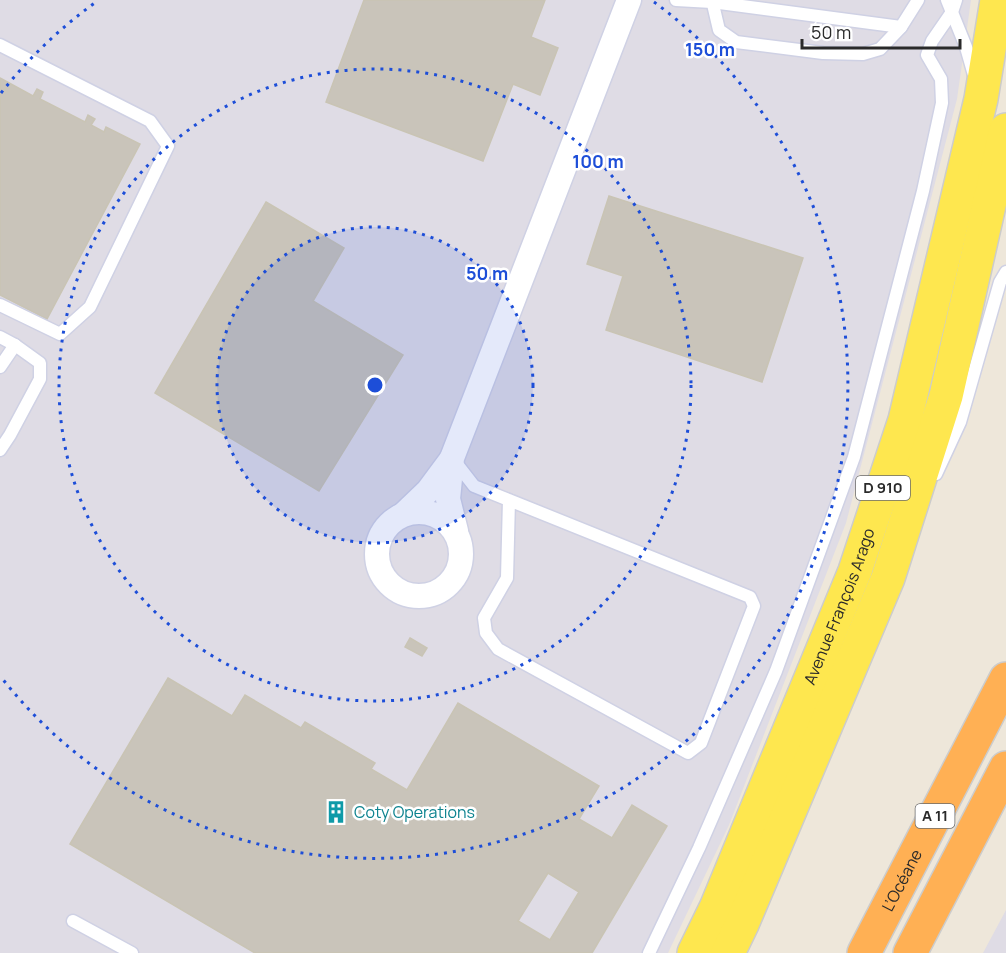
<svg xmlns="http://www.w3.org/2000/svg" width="1006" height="953" viewBox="0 0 1006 953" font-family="Manrope,sans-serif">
	<rect width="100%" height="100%" fill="#eee7da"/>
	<g fill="#dfdce5">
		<polygon points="0,0 971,0 957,99 846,523 729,825 668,953 0,953"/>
		<polygon points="1006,910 1006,953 983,953"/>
	</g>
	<g fill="#c9c4ba" stroke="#c9c4b4" stroke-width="1.5" fill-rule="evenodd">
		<polygon points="364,0 545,0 531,37 558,48 540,95 513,84 483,161 326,102"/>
		<polygon points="0,78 33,96 37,89 43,92 40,99 85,122 88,115 95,119 91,125 104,132 106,127 140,144 47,319 0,295"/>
		<polygon points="609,196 803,258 762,382 606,330 623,276 587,264"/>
		<polygon points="266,202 344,248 313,301 403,355 319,491 155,393"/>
		<polygon points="410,638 427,648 422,656 405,647"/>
		<path d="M168,678L232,716L245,695L301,728L305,722L375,763L371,769L407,790L458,703L599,786L579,819L612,838L632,805L667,826L592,953H255L70,844ZM548,873L579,892L550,940L518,921Z"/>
	</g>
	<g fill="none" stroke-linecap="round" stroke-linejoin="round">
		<g stroke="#cfd1e4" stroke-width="15">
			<g id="service">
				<polyline points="676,0 712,2 901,27 918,0"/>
				<polyline points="712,0 719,30 736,42 823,53 863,54 880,49 901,27"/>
				<polyline points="947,0 966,47 974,75"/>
				<polyline points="0,45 150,121 168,146 90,307 60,334 0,305"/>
				<polyline points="0,337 15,345 40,363 40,379 10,435 0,450"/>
				<polyline points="0,367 15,345"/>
				<polyline points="453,459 474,486 750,597 754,606 701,743 688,753 498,649 486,633 484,618 507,578 509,500"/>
				<polyline points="936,474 960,422 1000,282 1006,272"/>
				<polyline points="73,921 132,953"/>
				<polyline points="649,953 699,848 776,671 854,457 923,191 942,103 941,79 927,55 932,41 952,12 956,0"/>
			</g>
		</g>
		<g stroke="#cfd1e4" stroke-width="27">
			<g id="minor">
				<circle cx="419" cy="554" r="42"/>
				<polyline points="404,514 428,491 451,460"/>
				<polyline points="456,531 448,499 452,458 629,0"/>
			</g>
		</g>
		<g stroke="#ccc" stroke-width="36">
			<g id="primary">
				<path id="s1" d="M694,953L716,908L855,571L905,420L981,99L997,0"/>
				<polyline points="728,953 742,924 888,578 946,396 1006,130"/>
			</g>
		</g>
		<g stroke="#ccc" stroke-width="36">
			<g id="motorway">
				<path id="s2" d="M864,953L1006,679"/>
				<polyline points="910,953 1006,768"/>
			</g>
		</g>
		<use href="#service" stroke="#fff" stroke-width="12"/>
		<use href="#minor" stroke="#fff" stroke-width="24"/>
		<use href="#primary" stroke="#fee74f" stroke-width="33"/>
		<use href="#motorway" stroke="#ffb054" stroke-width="33"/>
	</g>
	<circle cx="375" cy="385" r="158" fill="#1d4ed8" fill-opacity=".12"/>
	<g fill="none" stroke="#1d4ed8" stroke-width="3" stroke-dasharray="3 6">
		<circle cx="375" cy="385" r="158"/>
		<circle cx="375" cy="385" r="316"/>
		<path d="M1 93A474 474 0 0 1 96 2M654 2A474 474 0 1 1 1 677"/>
	</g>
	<defs>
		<g id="building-bare" transform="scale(1.8)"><path d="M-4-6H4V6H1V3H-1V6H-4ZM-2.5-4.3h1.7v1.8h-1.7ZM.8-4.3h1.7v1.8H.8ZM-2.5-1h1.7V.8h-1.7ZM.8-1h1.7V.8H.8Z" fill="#0f9aa8" stroke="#fff" stroke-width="2.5" paint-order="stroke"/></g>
	</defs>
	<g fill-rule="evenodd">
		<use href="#building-bare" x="336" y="812"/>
	</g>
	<g text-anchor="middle" stroke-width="5" stroke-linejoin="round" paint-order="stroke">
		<g fill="#fff" stroke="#6a6a6a" stroke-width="1.5">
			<rect x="856" y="476" width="54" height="24" rx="4.5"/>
			<rect x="915.5" y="804" width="39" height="24" rx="4.5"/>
		</g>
		<g font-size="15" font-weight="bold" fill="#2a2a2a">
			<text x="883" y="493">D 910</text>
			<text x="935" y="821">A 11</text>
		</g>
		<g font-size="16" fill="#2a2a2a" stroke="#fff">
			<text dy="6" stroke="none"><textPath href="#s1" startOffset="376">Avenue François Arago</textPath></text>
			<text dy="6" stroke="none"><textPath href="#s2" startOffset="82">L’Océane</textPath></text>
		</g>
		<g font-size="16" fill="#0d838f" stroke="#fff" text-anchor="start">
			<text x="354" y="818">Coty Operations</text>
		</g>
	</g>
	<circle cx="375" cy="385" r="9" fill="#1d4ed8" stroke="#fff" stroke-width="3"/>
	<g font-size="18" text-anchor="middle" font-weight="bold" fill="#1d4ed8" stroke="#fff" stroke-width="5" stroke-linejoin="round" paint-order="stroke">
		<text x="710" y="56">150 m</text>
		<text x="598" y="168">100 m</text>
		<text x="487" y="280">50 m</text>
	</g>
	<path d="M802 39v9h158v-9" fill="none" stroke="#2a2a2a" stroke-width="3"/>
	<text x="811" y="39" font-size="18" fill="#2a2a2a" stroke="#ffffff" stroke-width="4.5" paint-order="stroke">50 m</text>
</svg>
